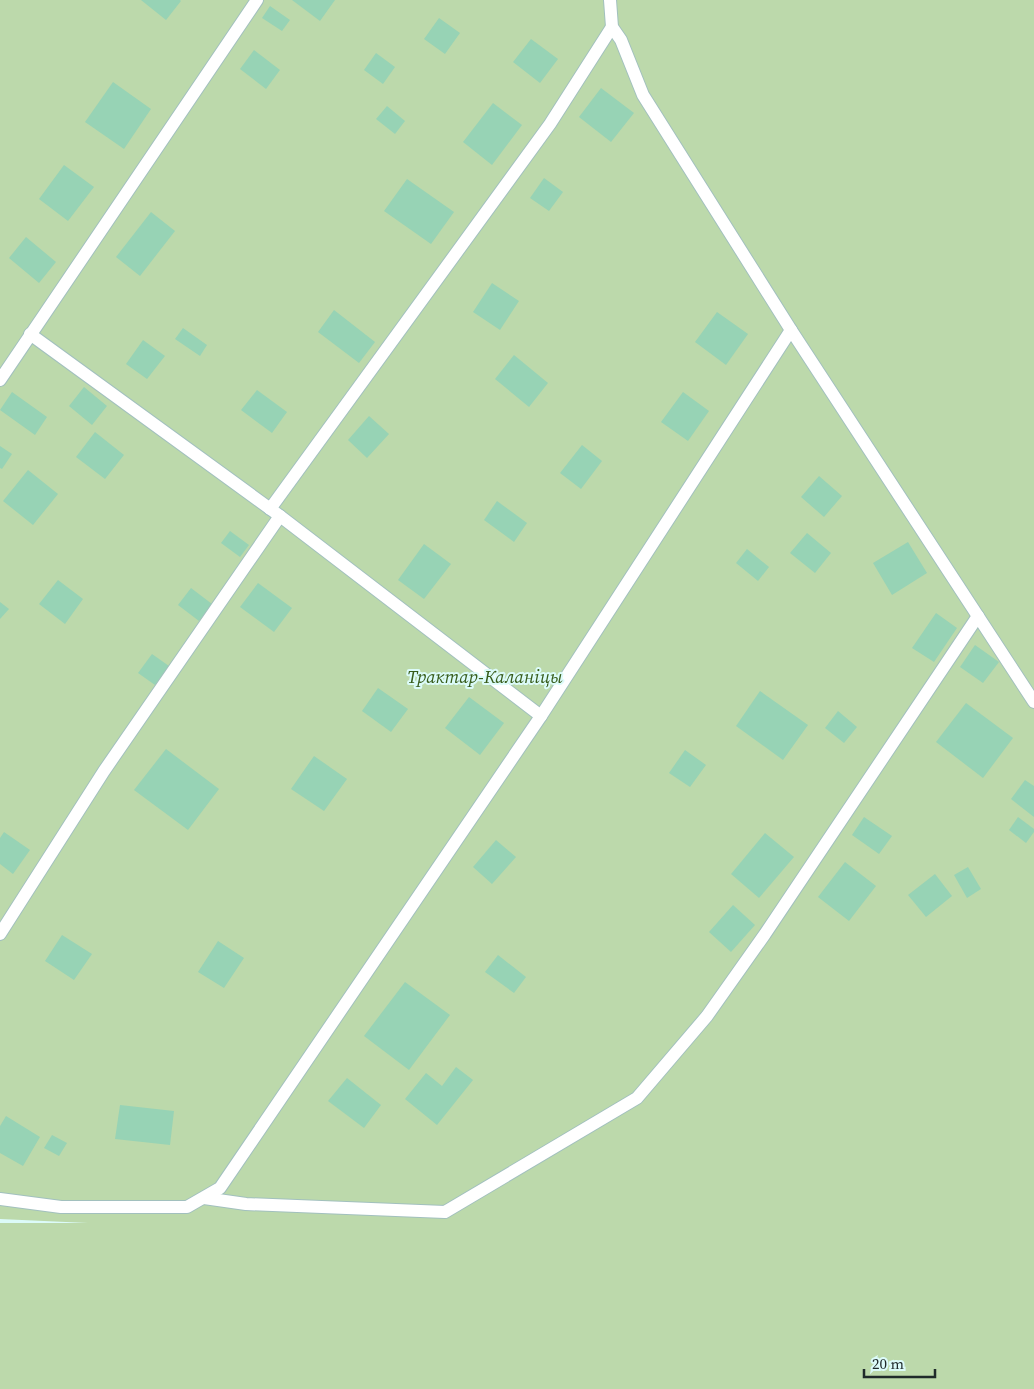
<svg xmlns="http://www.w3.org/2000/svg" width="1034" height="1389" viewBox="0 0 1034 1389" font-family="'Source Serif 4',serif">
	<rect width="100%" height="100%" fill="#dcfbf9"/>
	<polygon fill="#bcd9ab" points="0,0 1034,0 1034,1389 0,1389 0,1223 88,1223 0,1219"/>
	<g fill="#97d3b5">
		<polygon points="141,0 180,0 181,1 166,20"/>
		<polygon points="292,0 335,0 320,21"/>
		<polygon points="270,6 290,20 282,31 262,18"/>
		<polygon points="439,18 460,33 445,54 424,39"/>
		<polygon points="531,39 558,59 540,83 513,62"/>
		<polygon points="254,50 280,70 266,89 240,69"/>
		<polygon points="376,53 395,67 383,84 364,70"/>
		<polygon points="113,82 151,109 124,149 85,122"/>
		<polygon points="601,88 634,113 611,142 579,117"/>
		<polygon points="493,103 522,125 492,165 463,142"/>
		<polygon points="387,106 405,121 395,134 376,119"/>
		<polygon points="64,165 94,187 68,221 39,199"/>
		<polygon points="544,178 563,192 549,211 530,198"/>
		<polygon points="407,179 454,212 431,244 384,211"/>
		<polygon points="151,212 175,231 140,276 116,257"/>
		<polygon points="26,237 56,262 39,283 9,258"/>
		<polygon points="492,283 519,301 500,330 473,312"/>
		<polygon points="334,310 375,342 359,363 318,332"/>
		<polygon points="717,312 748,334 726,365 695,342"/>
		<polygon points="183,328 207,345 200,356 175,339"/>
		<polygon points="143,340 165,356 147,379 126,364"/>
		<polygon points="514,355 548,383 529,407 495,379"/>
		<polygon points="84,387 107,406 92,425 69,406"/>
		<polygon points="257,390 287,412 272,433 241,410"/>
		<polygon points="12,392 47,417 35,435 0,410"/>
		<polygon points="683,392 709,411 688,441 661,422"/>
		<polygon points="369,416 389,434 367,458 348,440"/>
		<polygon points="95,432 124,455 105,479 76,457"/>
		<polygon points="582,445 602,461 581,489 560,473"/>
		<polygon points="0,446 12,454 2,469 0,468"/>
		<polygon points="28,470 58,494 33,525 3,501"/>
		<polygon points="819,476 842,496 824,517 801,497"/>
		<polygon points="497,501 527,523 514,542 484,520"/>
		<polygon points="230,531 249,545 240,557 221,543"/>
		<polygon points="807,533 831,553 815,573 790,553"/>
		<polygon points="908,542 927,573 892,595 873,563"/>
		<polygon points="424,544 451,564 424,599 398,580"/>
		<polygon points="747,549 769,567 758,581 736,563"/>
		<polygon points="58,580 83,599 65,624 39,604"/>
		<polygon points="258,583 292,608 274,632 240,607"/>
		<polygon points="191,588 212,604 199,621 178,605"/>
		<polygon points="0,602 9,609 0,619"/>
		<polygon points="936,613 957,628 934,662 912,648"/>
		<polygon points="975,645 999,662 983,683 960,667"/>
		<polygon points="152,654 169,666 155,685 138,673"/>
		<polygon points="378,688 408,709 391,732 362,711"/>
		<polygon points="760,691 808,725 783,760 736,726"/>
		<polygon points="469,697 504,723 480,755 445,728"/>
		<polygon points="966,703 1013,738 983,778 936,742"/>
		<polygon points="838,711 857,727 844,743 825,728"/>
		<polygon points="166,749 219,789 188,830 134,790"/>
		<polygon points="685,750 706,765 690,787 669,773"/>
		<polygon points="314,756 347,779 324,811 291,789"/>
		<polygon points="1025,780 1034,786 1034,817 1011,799"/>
		<polygon points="864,817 892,836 879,854 852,835"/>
		<polygon points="1018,817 1034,829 1034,832 1026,843 1009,830"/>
		<polygon points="4,832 30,850 13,874 0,864 0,838"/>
		<polygon points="765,833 794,857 759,898 731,874"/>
		<polygon points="496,840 516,857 492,884 473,867"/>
		<polygon points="845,862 876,886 849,921 818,897"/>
		<polygon points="968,867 981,889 967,898 954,875"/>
		<polygon points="935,874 952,896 926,917 908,895"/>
		<polygon points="733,905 755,925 731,952 709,932"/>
		<polygon points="62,935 92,954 74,980 45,961"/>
		<polygon points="218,941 244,958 224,988 198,972"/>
		<polygon points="498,955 526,977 514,993 485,972"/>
		<polygon points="405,982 450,1015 409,1070 364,1036"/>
		<polygon points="456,1067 473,1080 437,1125 405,1099 426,1073 442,1086"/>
		<polygon points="347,1078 381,1105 364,1128 328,1101"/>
		<polygon points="120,1105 174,1111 170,1145 115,1139"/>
		<polygon points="6,1116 40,1137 23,1166 0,1153 0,1126"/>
		<polygon points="52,1135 67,1143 59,1156 44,1148"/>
	</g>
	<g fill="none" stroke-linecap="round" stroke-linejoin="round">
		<g stroke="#a2c0be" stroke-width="14">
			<g id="service">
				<polyline points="610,0 612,27 621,40 643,95 791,330"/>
				<polyline points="30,334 280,516 541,716"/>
				<polyline points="0,380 257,0"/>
				<polyline points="270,509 550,124 612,27"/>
				<polyline points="0,934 104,771 280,516"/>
				<polyline points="204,1198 246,1204 445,1212 637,1098 707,1016 765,934 978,616"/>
				<polyline points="0,1199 61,1207 187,1207 220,1188 541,716 791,330 1034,702"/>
			</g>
		</g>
		<use href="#service" stroke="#fff" stroke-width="12"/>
	</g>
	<g text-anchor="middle" stroke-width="4" stroke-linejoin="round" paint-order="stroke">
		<g font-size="18" font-style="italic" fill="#375c1a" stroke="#dcfbf9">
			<text x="485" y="683">Трактар-Каланіцы</text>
		</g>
	</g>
	<path d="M864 1369v8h71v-8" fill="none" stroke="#1f2a2a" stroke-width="2.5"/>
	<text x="872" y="1369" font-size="15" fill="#1f2a2a" stroke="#dcfbf9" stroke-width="4" paint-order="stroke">20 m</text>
</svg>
